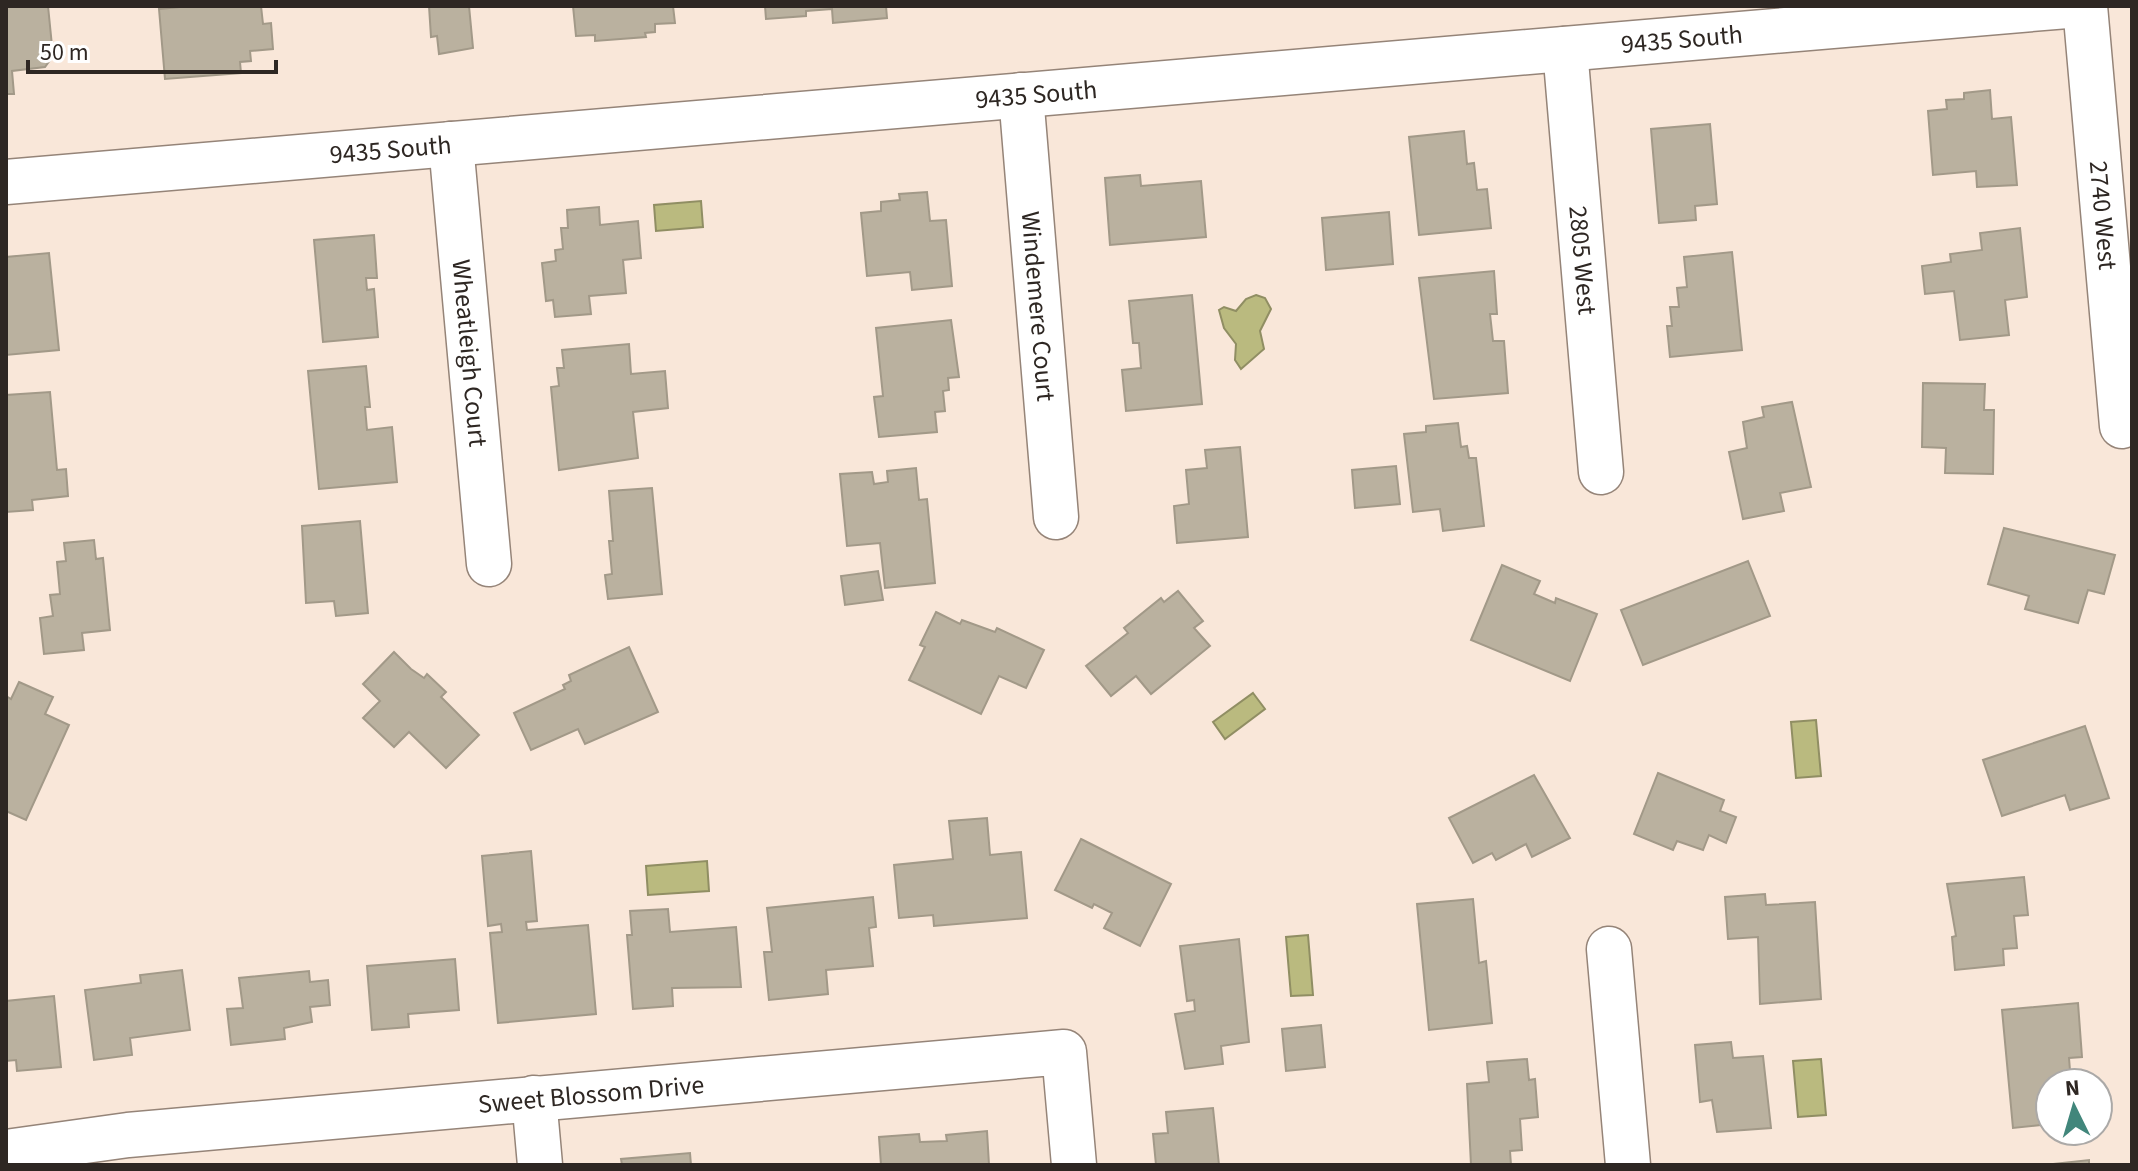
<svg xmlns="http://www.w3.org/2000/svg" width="2138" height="1171" viewBox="0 0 2138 1171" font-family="'Source Sans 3',sans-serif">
	<rect width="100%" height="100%" fill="#f9e7d9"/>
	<g fill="#baba7f" stroke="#908e63" stroke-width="2">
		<polygon points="701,201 703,227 656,231 654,205"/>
		<polygon points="1256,295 1265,298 1271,309 1260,331 1264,349 1241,369 1235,360 1236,344 1224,328 1219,310 1224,307 1236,311 1246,299"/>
		<polygon points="1253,693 1265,709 1225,739 1213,722"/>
		<polygon points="1816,720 1821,776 1796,778 1791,722"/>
		<polygon points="707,861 709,891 648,895 646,866"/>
		<polygon points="1308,935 1313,995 1291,996 1286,937"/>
		<polygon points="1821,1059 1826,1115 1798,1117 1793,1061"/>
	</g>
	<g fill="#bab19f" stroke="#a29988" stroke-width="2">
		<polygon points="6,6 48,6 53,56 45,67 12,71 14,94 6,94"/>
		<polygon points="191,6 261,6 263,24 271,23 273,49 250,51 251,61 240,62 241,73 165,79 159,9"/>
		<polygon points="429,6 469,6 473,48 439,54 437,36 431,37"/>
		<polygon points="573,6 673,6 675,23 655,24 655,32 645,33 646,37 595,41 595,35 576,36"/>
		<polygon points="765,6 886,6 887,18 833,23 832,9 806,11 806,16 766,19"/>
		<polygon points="1990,90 1992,119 2011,117 2017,185 1977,187 1976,171 1933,175 1928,111 1947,109 1946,100 1964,99 1964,93"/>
		<polygon points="1710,124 1717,204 1695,206 1696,220 1659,223 1651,129"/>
		<polygon points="1464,131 1467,164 1474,163 1477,190 1487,189 1491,228 1419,235 1409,137"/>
		<polygon points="1140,175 1141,186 1201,181 1206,237 1110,245 1105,178"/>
		<polygon points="927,192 930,221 946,220 952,286 912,290 910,272 867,276 861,213 881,211 881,202 900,200 899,194"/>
		<polygon points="599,207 600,225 638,221 641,258 623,260 626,293 589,296 591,314 555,317 553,300 546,301 542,263 556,261 555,250 563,249 561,228 568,228 567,210"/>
		<polygon points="1389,212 1393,264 1326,270 1322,218"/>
		<polygon points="2020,228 2027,297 2005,300 2009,335 1960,340 1954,291 1925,294 1922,266 1951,262 1950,254 1982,250 1980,233"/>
		<polygon points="374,235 377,278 366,278 367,290 374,289 378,337 323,342 314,240"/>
		<polygon points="1732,252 1742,350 1670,357 1667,326 1672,326 1670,307 1679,307 1677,288 1687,287 1684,257"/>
		<polygon points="49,253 59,350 6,355 6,257"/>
		<polygon points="1494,271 1497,314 1490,314 1493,341 1504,341 1508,393 1434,399 1419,278"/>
		<polygon points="1192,295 1202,404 1126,411 1122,370 1141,368 1139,343 1133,343 1129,301"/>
		<polygon points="951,320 959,377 948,378 949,390 943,391 945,411 935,412 937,432 879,437 874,397 883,396 876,328"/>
		<polygon points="629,344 631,374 665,371 668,408 633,412 638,458 559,470 551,387 559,386 557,368 564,368 562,350"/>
		<polygon points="366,366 370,407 365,407 367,430 392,427 397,482 319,489 308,371"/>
		<polygon points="1923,383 1985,384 1984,410 1994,410 1993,474 1945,473 1946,448 1922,447"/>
		<polygon points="50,392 57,470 66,469 68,496 32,500 33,510 6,512 6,395"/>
		<polygon points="1792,402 1811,487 1780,493 1784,511 1743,519 1729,452 1747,448 1743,422 1764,417 1762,407"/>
		<polygon points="1458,423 1461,447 1467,446 1469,458 1476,458 1484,526 1443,531 1440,509 1413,512 1404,434 1426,432 1426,426"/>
		<polygon points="1240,447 1248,537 1177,543 1174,506 1189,504 1186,470 1207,468 1205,450"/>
		<polygon points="1396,466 1400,504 1355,508 1352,470"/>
		<polygon points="916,468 919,500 927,499 935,583 885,588 880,543 847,546 840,474 872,472 874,484 888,482 887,471"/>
		<polygon points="652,488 662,594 608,599 605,575 612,574 609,541 613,541 609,491"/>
		<polygon points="360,521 368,613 336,616 334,601 306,603 302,526"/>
		<polygon points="2004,528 2115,555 2104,594 2088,590 2078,623 2025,609 2029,596 1988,584"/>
		<polygon points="94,540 96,559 103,558 110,630 82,633 84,650 44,654 40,618 53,616 50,595 60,594 57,562 66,561 64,543"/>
		<polygon points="1748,561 1770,616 1643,665 1621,610"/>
		<polygon points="1502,565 1540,581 1534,594 1555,603 1556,598 1597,614 1570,681 1471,640"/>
		<polygon points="878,571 883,600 845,605 841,576"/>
		<polygon points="1178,591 1203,621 1194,628 1210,646 1151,694 1136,676 1111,696 1086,666 1128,633 1124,628 1161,598 1164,602"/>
		<polygon points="936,612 960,624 962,620 995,632 997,628 1044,650 1026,688 999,676 981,714 909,680 925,647 920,645"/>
		<polygon points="629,647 658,712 585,744 578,729 531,750 514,713 565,689 563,685 571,681 569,675"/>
		<polygon points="394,652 411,669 424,678 427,674 446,692 441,697 479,735 446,768 409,732 394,747 363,718 380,701 363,684"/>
		<polygon points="19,682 53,697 45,714 69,725 26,820 6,811 6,696 11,699"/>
		<polygon points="2085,726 2109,798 2070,810 2065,795 2002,816 1983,760"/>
		<polygon points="1658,773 1724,800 1720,811 1736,817 1726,843 1709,835 1703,850 1677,841 1673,850 1634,834"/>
		<polygon points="1534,775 1570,838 1532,857 1526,844 1496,860 1492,853 1473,863 1449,818"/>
		<polygon points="987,818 990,855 1021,852 1027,918 934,926 933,915 899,918 894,865 953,859 949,821"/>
		<polygon points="1081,839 1171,884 1140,946 1104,928 1112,913 1094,904 1092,908 1055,890"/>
		<polygon points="531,851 537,921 526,922 527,930 588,925 596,1014 498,1023 490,933 502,932 501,924 488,926 482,856"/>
		<polygon points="2024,877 2028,915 2014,916 2017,948 2003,949 2004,965 1955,970 1952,937 1956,936 1947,884"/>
		<polygon points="1765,894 1766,905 1815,902 1821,999 1760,1004 1758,937 1728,939 1725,897"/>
		<polygon points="873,897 876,927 869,928 873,966 826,970 828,994 769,1000 764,952 772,952 767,908"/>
		<polygon points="1473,899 1479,963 1486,961 1492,1023 1429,1030 1417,904"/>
		<polygon points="668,909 670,932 736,927 741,987 672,988 673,1006 633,1009 627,935 632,935 630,911"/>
		<polygon points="1239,939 1249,1042 1221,1046 1223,1064 1185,1069 1175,1014 1195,1011 1194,1000 1187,1001 1180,946"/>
		<polygon points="455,959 459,1010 408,1014 409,1027 372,1030 367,966"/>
		<polygon points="182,970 190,1030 130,1038 132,1055 94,1060 85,990 141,983 140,975"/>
		<polygon points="309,971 310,982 328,980 330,1005 310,1007 312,1022 284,1028 285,1039 231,1045 227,1009 243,1008 239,978"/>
		<polygon points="54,996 61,1067 17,1071 16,1060 6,1061 6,1001"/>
		<polygon points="2078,1003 2082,1057 2069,1058 2071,1083 2050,1083 2050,1124 2013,1128 2002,1010"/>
		<polygon points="1321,1025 1325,1067 1286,1071 1282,1029"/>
		<polygon points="1731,1042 1733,1058 1763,1056 1771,1128 1717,1132 1712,1100 1700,1102 1695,1045"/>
		<polygon points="1527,1059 1529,1080 1535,1079 1538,1117 1520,1119 1522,1150 1510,1151 1511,1165 1471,1165 1467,1084 1489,1082 1487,1062"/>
		<polygon points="1213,1108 1219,1165 1156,1165 1153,1134 1168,1133 1166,1112"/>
		<polygon points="987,1131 989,1165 881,1165 879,1137 919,1134 920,1142 947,1141 946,1135"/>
		<polygon points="690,1153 691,1165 622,1165 621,1159"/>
		<polygon points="2089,1160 2089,1165 2054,1165 2054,1164"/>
	</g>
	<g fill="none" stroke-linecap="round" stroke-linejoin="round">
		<g stroke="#958478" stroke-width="47">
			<g id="minor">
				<path id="s1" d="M2085,6L2122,426"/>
				<path id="s2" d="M1565,49L1601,472"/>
				<path id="s3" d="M1021,95L1056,517"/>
				<path id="s4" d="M451,144L489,564"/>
				<path id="s5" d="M6,182L2067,6"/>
				<polyline points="1609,949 1628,1165"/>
				<polyline points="534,1098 540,1165"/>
				<path id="s6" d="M6,1152L128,1135L1064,1052L1074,1165"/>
			</g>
		</g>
		<use href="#minor" stroke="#fff" stroke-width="44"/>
	</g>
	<g text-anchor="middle" stroke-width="8" stroke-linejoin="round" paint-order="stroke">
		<g font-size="26" fill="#2e2723" stroke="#fff">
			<text dy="9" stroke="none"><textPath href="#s5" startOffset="1682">9435 South</textPath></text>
			<text dy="9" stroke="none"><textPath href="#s5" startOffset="1034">9435 South</textPath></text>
			<text dy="9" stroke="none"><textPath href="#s5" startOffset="386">9435 South</textPath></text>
			<text dy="9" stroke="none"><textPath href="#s1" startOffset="210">2740 West</textPath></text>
			<text dy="9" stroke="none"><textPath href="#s2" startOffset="212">2805 West</textPath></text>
			<text dy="9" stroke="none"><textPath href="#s3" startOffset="212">Windemere Court</textPath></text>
			<text dy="9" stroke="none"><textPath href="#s4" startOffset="210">Wheatleigh Court</textPath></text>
			<text dy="9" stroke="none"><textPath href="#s6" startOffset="588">Sweet Blossom Drive</textPath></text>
		</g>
	</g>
	<rect width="2138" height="1171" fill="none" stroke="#2e2723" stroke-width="16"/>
	<g transform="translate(2074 1107) rotate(355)"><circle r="38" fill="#ffffff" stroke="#aba9a7" stroke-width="2"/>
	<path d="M0-6L14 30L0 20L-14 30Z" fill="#41867b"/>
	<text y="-12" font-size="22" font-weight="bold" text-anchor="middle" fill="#2e2723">N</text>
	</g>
	<path d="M28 60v12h248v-12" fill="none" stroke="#2e2723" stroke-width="4"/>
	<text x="40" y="60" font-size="24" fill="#2e2723" stroke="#ffffff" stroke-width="6" paint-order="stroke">50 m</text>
</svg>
